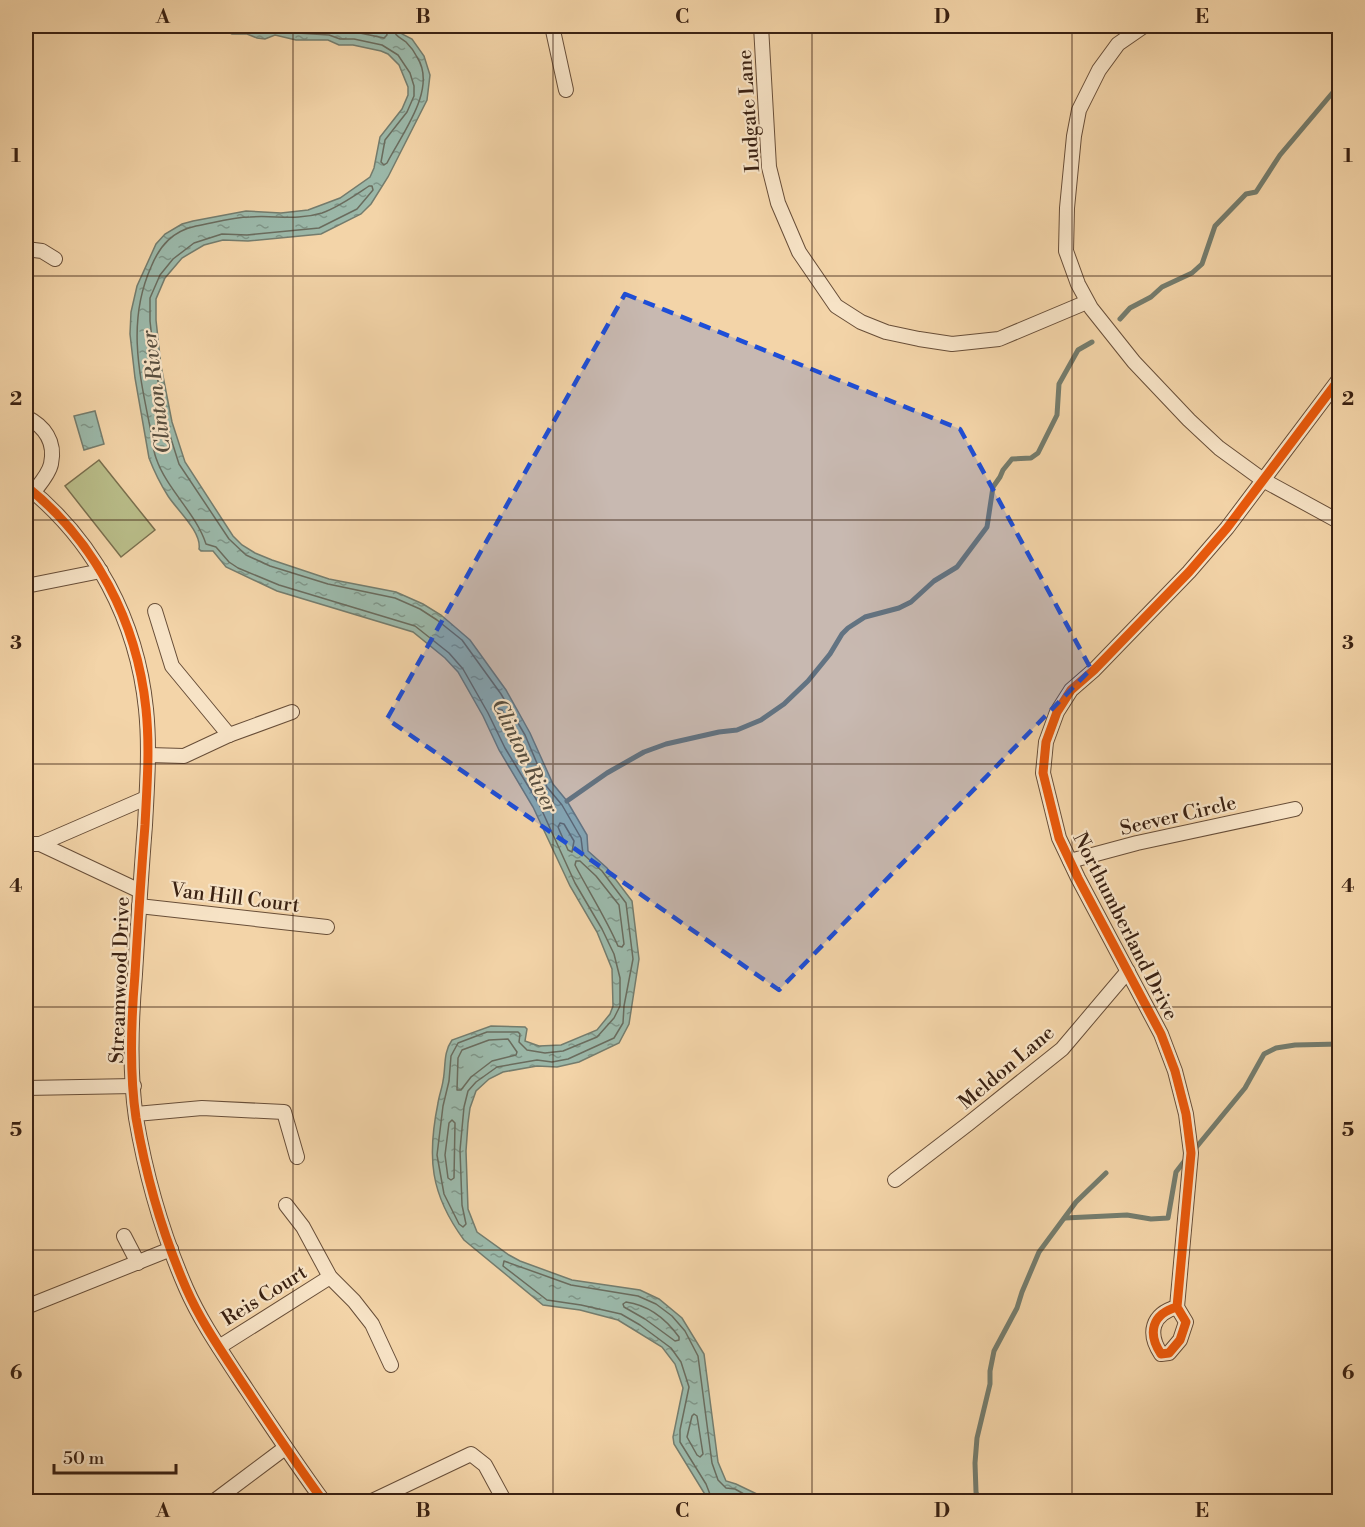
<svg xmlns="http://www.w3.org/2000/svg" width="1365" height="1527" viewBox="0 0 1365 1527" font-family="'Libre Bodoni',serif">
	<defs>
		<pattern id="water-ripples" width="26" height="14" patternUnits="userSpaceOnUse" patternTransform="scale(1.5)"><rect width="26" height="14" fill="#9bb8a9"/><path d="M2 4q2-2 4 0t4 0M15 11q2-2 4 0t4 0" fill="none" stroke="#7f9588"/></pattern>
	</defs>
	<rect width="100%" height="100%" fill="#f3d4a8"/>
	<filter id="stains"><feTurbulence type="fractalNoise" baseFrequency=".00333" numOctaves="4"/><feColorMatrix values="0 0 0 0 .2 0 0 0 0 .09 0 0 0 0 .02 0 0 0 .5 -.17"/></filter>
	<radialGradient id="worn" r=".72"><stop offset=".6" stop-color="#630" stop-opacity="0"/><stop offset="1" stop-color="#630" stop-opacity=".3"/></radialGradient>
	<polygon fill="#b9bd89" stroke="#7a6f4e" stroke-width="1.5" points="99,460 155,530 121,557 65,486"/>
	<g fill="url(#water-ripples)" stroke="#747c6d" stroke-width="1.5">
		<path d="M216,26H396L402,34L412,39L424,56L430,75L427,100L388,177L371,204L361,214L321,234L248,241L223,240L204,245L182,258L165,278L156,299V320L161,366L172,422L185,462L233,536L242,545L255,553L272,560L329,579L396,592L423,604L441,615L470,640L506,690L530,733L553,784L567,801L587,835L588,851L607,868L632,901L639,959L629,1024L619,1043L579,1062L557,1067L537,1066L503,1072L489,1079L476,1091L470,1108L468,1123L466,1151L468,1209L477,1232L509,1255L520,1261L572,1280L640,1290L659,1299L682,1318L704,1354L718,1462L726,1481L736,1484L761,1496L827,1501H709L674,1444L673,1437L683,1388L675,1364L662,1347L618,1320L580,1310L543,1305L464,1240C430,1194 427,1157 438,1103C439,1096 442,1088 443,1081C446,1066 443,1053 452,1040L491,1026L525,1027L527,1029L525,1041L539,1046L561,1045L597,1030L610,1014L613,1006L612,969L597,932L570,886L533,807L499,750L483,716L458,672L445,658L413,632L277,591L226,567L213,551H201L199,549C202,532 177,510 168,496C161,485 154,471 149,458L135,378L130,334L131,312L137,286L156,244L165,234L182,224L193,221L246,211L281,213L308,210L340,198L370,177L374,168L380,137L402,109L408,95V87L399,65L388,54L381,51L353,45H339L328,40H296L275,35L265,39L257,38L247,34H232Z"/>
		<polygon points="95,411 104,444 84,450 74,416"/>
	</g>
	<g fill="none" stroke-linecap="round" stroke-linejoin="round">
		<g stroke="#6a6c5e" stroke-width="1.5">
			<path d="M230,26L258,32L275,29L297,33L329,35L340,39H354L382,45L398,55L410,73L414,86V96L407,112L385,140L381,162L384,165L387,163C401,135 438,89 417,57C415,53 410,46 406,42C399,37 394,36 393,26"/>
			<polyline points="295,26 329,27 342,31 355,32 384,38 387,35 385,26"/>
			<path d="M369,186H372L373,190L357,209L319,228L247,235L222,234L194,243L173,259L160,275L150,298V321L155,366L166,423L179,464L229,539L246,555L270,566L328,584L395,598L420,609L437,620L462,640L501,694L525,735L547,787L562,805L581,838L583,854L602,871L626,903L633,959L624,1006L623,1023L614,1038L568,1059L552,1062L537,1060L497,1067L476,1082L468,1091L464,1107L460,1150L462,1205L466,1224L463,1227L459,1224L444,1194L437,1155L443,1106L449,1081L451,1056L458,1043L487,1032H518L520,1034L519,1042L527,1050L545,1053L563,1051L597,1037L614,1018L620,1006V978L614,954L602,929L575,883L539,804L505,748L488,713L463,669L449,653L415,626L279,585L238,568L229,562L216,547L206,544C196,513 167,490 156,458C152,447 152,434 149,422C138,368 128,319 151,267C160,245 173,231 196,226C213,223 232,217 250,217C275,215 296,221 322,213C339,207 354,196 369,186Z"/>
			<polygon points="498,709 502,710 525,755 524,759 520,758 496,712"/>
			<polygon points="560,823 564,824 574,841 572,852 568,850 558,827"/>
			<path d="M576,861H580L596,876L619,905L624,944L622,947L618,946C606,918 589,892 575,865Z"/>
			<polygon points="508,1039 517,1052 516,1055 492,1061 471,1077 461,1090 457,1090 458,1058 462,1050 489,1040"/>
			<polygon points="452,1120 455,1123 454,1178 451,1180 448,1178 445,1155 449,1123"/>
			<path d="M626,1302C648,1305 666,1319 679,1337V1340L675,1341L645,1319L624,1307L623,1304Z"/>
			<polygon points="694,1414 697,1416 703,1454 700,1457 697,1455 687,1437 692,1416"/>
			<polyline points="713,1502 706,1484 680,1442 680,1430 689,1387 681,1362 671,1348 640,1325 621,1314 581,1305 547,1300 503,1266 504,1261 571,1285 638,1296 656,1304 672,1316 685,1331 698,1356 712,1463 718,1480 726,1488 735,1489 758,1502"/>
		</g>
		<g stroke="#747c6d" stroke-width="5">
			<polyline points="1120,319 1130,308 1151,297 1162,287 1192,273 1202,264 1215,226 1246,194 1256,192 1280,155 1340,84"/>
			<polyline points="567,801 607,773 644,752 666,744 719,732 737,730 761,720 784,704 808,681 830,654 842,634 848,628 865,617 899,608 911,602 934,581 957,567 987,527 993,487 1000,477 1003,470 1012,459 1031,458 1038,453 1057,415 1059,384 1078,350 1092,342"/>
			<polyline points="1194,1150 1245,1088 1264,1054 1276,1048 1295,1045 1340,1044"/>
			<polyline points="1065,1218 1127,1215 1151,1219 1168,1218 1176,1172 1186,1159"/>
			<polyline points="979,1502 976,1492 975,1463 977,1438 990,1384 990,1371 994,1351 1017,1308 1022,1292 1039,1252 1076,1202 1106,1173"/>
		</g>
		<g stroke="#684e38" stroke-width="16">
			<g id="street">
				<polyline points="552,26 566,90"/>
				<polyline points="761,26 769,167 778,203 799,252 836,306 861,322 886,332 919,339 952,344 999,339 1087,302"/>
				<polyline points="1144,26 1118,44 1099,70 1079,110 1074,136 1067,208 1066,251 1078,284 1091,308 1134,362 1189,420 1219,448 1263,480 1340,522"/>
				<polyline points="26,249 42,251 55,259"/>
				<path d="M26,417C44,426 56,441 51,464C49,474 39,485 33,493"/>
				<path d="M26,486C95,541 137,621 146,709C150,748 147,786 145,825C141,875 138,924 135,974C131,1021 129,1071 136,1118C146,1176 162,1233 186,1288C200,1320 220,1349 239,1378C267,1420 294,1461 324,1502"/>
				<polyline points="26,586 101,571"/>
				<polyline points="155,611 172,666 229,735"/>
				<polyline points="149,755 184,756 229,735 292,712"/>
				<polyline points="26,844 40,844 146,798"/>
				<polyline points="40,844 140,891"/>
				<polyline points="1070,861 1137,843 1295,809"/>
				<polyline points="139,906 327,927"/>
				<polyline points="26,1088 134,1086"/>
				<polyline points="136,1114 202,1108 284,1112 297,1157"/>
				<polyline points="895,1180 968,1124 1062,1049 1128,971"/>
				<polyline points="286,1205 303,1227 330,1277 354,1301 372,1324 391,1365"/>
				<polyline points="124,1236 138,1263"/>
				<polyline points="26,1307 171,1249"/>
				<path d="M1177,1307C1152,1314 1147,1333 1161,1354L1169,1353L1180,1340L1186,1322L1177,1307L1191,1153L1186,1114L1175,1071L1161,1034L1078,878L1059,838L1043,773L1046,742L1057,712L1071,690L1094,670L1189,572L1227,528L1340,378"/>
				<polyline points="219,1347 330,1277"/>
				<polyline points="213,1502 285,1448"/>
				<polyline points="370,1502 471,1454 485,1465 505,1502"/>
			</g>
		</g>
		<use href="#street" stroke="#f7e3c6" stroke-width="14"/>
		<g stroke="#f7e3c6" stroke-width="13">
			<g id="cycleway">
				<path d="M26,486C95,541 137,621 146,709C150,748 147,786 145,825C141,875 138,924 135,974C131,1021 129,1071 136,1118C146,1176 162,1233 186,1288C200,1320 220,1349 239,1378C267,1420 294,1461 324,1502"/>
				<path d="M1177,1307C1152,1314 1147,1333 1161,1354L1169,1353L1180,1340L1186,1322L1177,1307L1191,1153L1186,1114L1175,1071L1161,1034L1078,878L1059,838L1043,773L1046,742L1057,712L1071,690L1094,670L1189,572L1227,528L1340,378"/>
			</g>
		</g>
		<use href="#cycleway" stroke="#e8590c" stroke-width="9"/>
	</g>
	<path fill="#1d4ed8" fill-opacity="0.2" stroke="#1d4ed8" stroke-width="4.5" stroke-dasharray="12 8" stroke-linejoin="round" d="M625,294L960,429L1091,669L779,990L387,719Z"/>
	<path fill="none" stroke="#3a2112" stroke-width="1.5" stroke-opacity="0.55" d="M293,26V1502M553,26V1502M812,26V1502M1072,26V1502M26,276H1340M26,520H1340M26,764H1340M26,1007H1340M26,1250H1340"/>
	<g text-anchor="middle" stroke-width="4.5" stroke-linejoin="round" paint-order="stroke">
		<g font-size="20" fill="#3a2112" stroke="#f7e3c6">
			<text transform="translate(748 111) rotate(-94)" y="7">Ludgate Lane</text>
			<text transform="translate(1178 815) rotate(-13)" y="7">Seever Circle</text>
			<text transform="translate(235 897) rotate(7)" y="7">Van Hill Court</text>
			<text transform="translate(1126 926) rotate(63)" y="7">Northumberland Drive</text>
			<text transform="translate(119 980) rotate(-88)" y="7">Streamwood Drive</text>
			<text transform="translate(1006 1067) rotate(-40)" y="7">Meldon Lane</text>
			<text transform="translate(264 1295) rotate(-32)" y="7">Reis Court</text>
		</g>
		<g font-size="21" font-style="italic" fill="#574e3f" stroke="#f7e3c6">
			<text transform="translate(156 392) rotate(-97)" y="7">Clinton River</text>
			<text transform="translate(525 756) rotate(64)" y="7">Clinton River</text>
		</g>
	</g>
	<rect width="1365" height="1527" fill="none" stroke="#f3d4a8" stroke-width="66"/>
	<path d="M54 1464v9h122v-9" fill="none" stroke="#3a2112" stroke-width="3"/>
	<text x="63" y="1464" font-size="18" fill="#3a2112" stroke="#f7e3c6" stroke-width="4.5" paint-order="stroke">50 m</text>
	<rect x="33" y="33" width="1299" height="1461" fill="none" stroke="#3a2112" stroke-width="2"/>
	<g font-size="20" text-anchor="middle" font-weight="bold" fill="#3a2112">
		<text x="163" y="23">A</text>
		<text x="423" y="23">B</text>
		<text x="682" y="23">C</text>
		<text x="942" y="23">D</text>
		<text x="1202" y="23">E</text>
		<text x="16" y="162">1</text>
		<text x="1348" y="162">1</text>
		<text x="16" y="405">2</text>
		<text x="1348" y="405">2</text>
		<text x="16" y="649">3</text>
		<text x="1348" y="649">3</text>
		<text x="16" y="892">4</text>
		<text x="1348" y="892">4</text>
		<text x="16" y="1136">5</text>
		<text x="1348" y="1136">5</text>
		<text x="16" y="1379">6</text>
		<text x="1348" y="1379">6</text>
		<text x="163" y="1517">A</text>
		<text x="423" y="1517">B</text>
		<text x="682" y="1517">C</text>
		<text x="942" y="1517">D</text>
		<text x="1202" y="1517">E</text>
	</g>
	<rect width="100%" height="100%" filter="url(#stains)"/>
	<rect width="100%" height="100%" fill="url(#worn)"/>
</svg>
